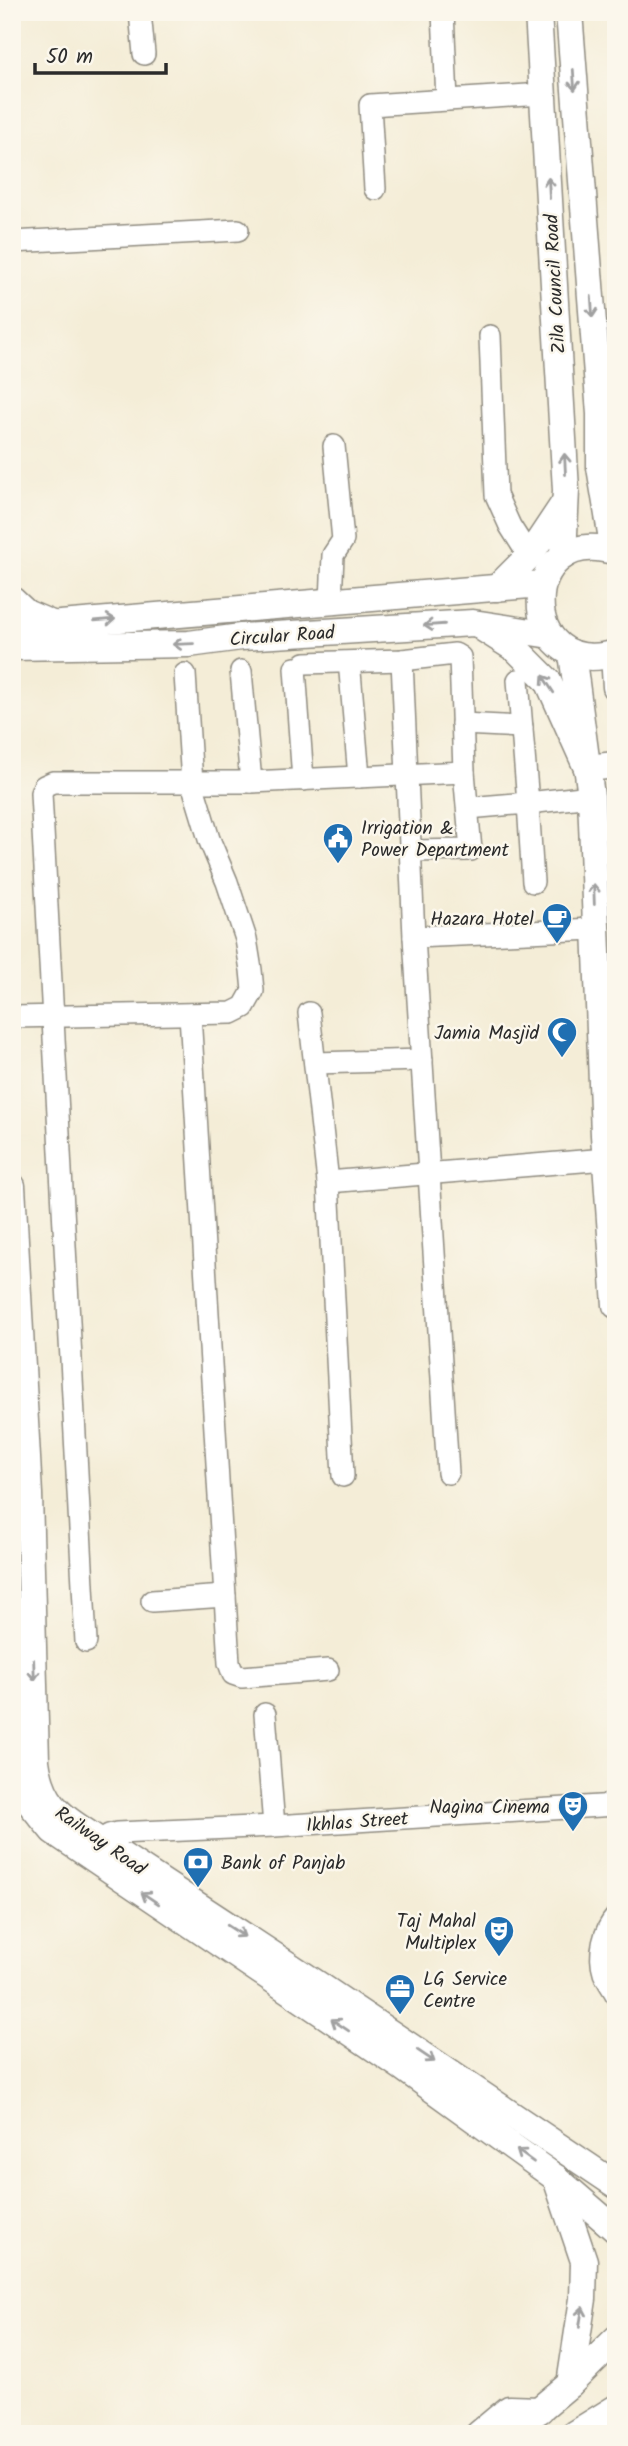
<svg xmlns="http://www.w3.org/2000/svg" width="628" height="2446" viewBox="0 0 628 2446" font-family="Kalam,sans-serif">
	<rect width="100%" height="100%" fill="#fbf7ec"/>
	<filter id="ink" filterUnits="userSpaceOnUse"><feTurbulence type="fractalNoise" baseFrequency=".0143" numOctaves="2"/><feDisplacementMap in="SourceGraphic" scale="14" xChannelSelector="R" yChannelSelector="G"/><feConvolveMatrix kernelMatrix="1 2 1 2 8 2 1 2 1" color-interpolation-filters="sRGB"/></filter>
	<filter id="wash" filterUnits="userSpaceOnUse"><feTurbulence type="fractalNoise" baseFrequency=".00686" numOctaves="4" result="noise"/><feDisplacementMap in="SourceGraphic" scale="28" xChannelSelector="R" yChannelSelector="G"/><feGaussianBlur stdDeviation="1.57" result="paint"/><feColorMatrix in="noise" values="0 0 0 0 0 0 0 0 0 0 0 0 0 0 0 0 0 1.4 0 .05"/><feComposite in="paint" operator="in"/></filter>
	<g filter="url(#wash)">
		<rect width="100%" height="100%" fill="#f4edd7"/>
	</g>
	<g filter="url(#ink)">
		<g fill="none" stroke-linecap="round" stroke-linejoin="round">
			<g stroke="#908c81" stroke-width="24">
				<g id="minor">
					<polyline points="140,12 144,54"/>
					<polyline points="443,12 447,100"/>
					<polyline points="375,189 370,105 543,94"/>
					<polyline points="12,242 238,230"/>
					<polyline points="490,336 496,495 510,526 529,556"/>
					<polyline points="331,602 333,555 343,540 334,446"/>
					<polyline points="402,660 414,937 448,1473"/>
					<polyline points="295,668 303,780"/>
					<polyline points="241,671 251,782"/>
					<polyline points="350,672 359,777"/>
					<polyline points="518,680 528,803 591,796"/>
					<polyline points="462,724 522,727"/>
					<polyline points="468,808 528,803 533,882"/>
					<polyline points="411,851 471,850 464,772"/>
					<polyline points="414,937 595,929"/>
					<polyline points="309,1013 328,1182 343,1476"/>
					<polyline points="190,1014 229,1663 233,1674 242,1677 328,1670"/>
					<polyline points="12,1017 232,1013 244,1007 253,991 251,970 246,939 227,882 209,839 192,783 185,674"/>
					<polyline points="315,1063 422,1060"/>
					<polyline points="328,1182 606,1159"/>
					<polyline points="152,1601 225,1596"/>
					<polyline points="86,1642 41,793 44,786 53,782 251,782 464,772 460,657 455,654 402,660 305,663"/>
					<polyline points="265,1714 274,1826"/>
					<polyline points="101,1842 109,1835 117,1833 274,1826 616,1805"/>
					<path d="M616,1917C604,1930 598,1955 604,1973C607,1980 612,1987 616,1994"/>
				</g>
			</g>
			<g stroke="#908c81" stroke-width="29">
				<g id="major">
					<polyline points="538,12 566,490 563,556"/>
					<polyline points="569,12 600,414 600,467 614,551"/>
					<path d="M616,552C516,520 515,683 616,653"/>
					<polyline points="497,588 529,556 565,502"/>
					<polyline points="12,600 26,613 52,624"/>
					<polyline points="12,628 542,584"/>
					<polyline points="484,629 517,650 548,681 587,768 616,765"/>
					<polyline points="12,647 189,644 241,637 473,623 550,635"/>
					<polyline points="572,653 591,796 604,1135 616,1305"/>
					<polyline points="614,654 616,687"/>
					<path d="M12,1186L29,1494L36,1761C42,1808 64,1817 101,1842L322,1987L616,2185"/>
					<polyline points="12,1629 18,1757 21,1779 29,1802 53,1831 402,2067 556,2178 616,2230"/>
					<polyline points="556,2178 584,2261 583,2299 570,2384"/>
					<polyline points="479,2434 509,2409 540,2410"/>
					<polyline points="510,2434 570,2384 616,2339"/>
					<polyline points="574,2434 616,2408"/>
				</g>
			</g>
			<use href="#minor" stroke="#fff" stroke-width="21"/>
			<use href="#major" stroke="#fff" stroke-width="26"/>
		</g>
		<defs><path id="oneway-shaft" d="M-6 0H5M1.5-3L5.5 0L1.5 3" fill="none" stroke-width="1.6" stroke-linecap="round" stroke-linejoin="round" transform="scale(1.75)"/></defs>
		<g stroke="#a0a0a0">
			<use href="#oneway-shaft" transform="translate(574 80) rotate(86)"/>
			<use href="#oneway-shaft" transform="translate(549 188) rotate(-93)"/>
			<use href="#oneway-shaft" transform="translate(592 307) rotate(86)"/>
			<use href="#oneway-shaft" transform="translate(565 464) rotate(-93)"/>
			<use href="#oneway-shaft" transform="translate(105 620) rotate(-5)"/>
			<use href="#oneway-shaft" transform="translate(434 625) rotate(176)"/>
			<use href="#oneway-shaft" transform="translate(183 644) rotate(178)"/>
			<use href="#oneway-shaft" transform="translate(548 684) rotate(-123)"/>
			<use href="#oneway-shaft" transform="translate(594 894) rotate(-92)"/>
			<use href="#oneway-shaft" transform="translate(34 1670) rotate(88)"/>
			<use href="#oneway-shaft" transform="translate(150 1898) rotate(-146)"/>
			<use href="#oneway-shaft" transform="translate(236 1931) rotate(33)"/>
			<use href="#oneway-shaft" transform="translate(340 2025) rotate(-146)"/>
			<use href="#oneway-shaft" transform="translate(426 2056) rotate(34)"/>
			<use href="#oneway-shaft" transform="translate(525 2156) rotate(-144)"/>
			<use href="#oneway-shaft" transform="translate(581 2317) rotate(-81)"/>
		</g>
	</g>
	<defs>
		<g id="civic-pin" transform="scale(1.575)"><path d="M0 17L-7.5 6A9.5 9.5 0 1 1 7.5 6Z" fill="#1f6fb2" stroke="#fbf7ec"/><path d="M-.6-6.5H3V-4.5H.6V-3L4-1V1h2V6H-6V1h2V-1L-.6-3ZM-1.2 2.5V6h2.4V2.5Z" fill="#fff"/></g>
		<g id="cafe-pin" transform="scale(1.575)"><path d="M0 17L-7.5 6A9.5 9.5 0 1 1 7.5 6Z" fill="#1f6fb2" stroke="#fbf7ec"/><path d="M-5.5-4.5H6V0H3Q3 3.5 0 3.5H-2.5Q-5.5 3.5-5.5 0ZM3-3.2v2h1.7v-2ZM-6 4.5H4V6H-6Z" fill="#fff"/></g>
		<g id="mosque-pin" transform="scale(1.575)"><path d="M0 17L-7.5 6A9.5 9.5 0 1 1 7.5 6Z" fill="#1f6fb2" stroke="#fbf7ec"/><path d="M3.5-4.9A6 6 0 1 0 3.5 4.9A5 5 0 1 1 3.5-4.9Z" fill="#fff"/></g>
		<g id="theatre-pin" transform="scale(1.575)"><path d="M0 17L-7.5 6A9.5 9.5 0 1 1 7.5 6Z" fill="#1f6fb2" stroke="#fbf7ec"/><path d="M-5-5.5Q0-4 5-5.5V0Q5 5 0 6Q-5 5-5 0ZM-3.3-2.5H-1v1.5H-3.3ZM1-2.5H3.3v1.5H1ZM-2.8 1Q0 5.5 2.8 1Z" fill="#fff"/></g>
		<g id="bank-pin" transform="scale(1.575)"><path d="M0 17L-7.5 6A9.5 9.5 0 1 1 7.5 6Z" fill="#1f6fb2" stroke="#fbf7ec"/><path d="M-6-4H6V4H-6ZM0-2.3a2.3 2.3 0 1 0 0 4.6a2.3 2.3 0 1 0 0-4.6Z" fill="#fff"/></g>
		<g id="office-pin" transform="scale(1.575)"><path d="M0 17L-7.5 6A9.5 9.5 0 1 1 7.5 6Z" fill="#1f6fb2" stroke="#fbf7ec"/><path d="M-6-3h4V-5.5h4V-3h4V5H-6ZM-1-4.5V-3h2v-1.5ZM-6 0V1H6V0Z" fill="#fff"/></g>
	</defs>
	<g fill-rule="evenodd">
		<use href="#civic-pin" x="338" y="838"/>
		<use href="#cafe-pin" x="557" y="918"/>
		<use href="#mosque-pin" x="562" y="1032"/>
		<use href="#theatre-pin" x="573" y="1806"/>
		<use href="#bank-pin" x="198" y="1862"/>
		<use href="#theatre-pin" x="499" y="1931"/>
		<use href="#office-pin" x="400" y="1989"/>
	</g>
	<g text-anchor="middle" stroke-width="5" stroke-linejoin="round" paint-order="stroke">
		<g font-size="19" fill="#2b2b2b" stroke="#fbf7ec">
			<text transform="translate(554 284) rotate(-93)" y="7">Zila Council Road</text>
			<text transform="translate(282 635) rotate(-4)" y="7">Circular Road</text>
			<text transform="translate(357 1821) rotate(-4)" y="7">Ikhlas Street</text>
			<text transform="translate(101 1840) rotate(35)" y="7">Railway Road</text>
		</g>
		<g font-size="19" fill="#2b2b2b" stroke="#fbf7ec" text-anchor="end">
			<text x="361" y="834" text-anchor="start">Irrigation &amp;<tspan x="361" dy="22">Power Department</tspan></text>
			<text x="534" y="925">Hazara Hotel</text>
			<text x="539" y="1039">Jamia Masjid</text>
			<text x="550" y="1813">Nagina Cinema</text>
			<text x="221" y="1869" text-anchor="start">Bank of Panjab</text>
			<text x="476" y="1927">Taj Mahal<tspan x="476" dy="22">Multiplex</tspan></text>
			<text x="423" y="1985" text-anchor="start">LG Service<tspan x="423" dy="22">Centre</tspan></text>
		</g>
	</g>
	<rect width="628" height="2446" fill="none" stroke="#fbf7ec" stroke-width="42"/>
	<path d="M35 63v10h131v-10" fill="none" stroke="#2b2b2b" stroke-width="3.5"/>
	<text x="46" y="63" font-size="21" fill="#2b2b2b" stroke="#fbf7ec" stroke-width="5" paint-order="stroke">50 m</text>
</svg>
